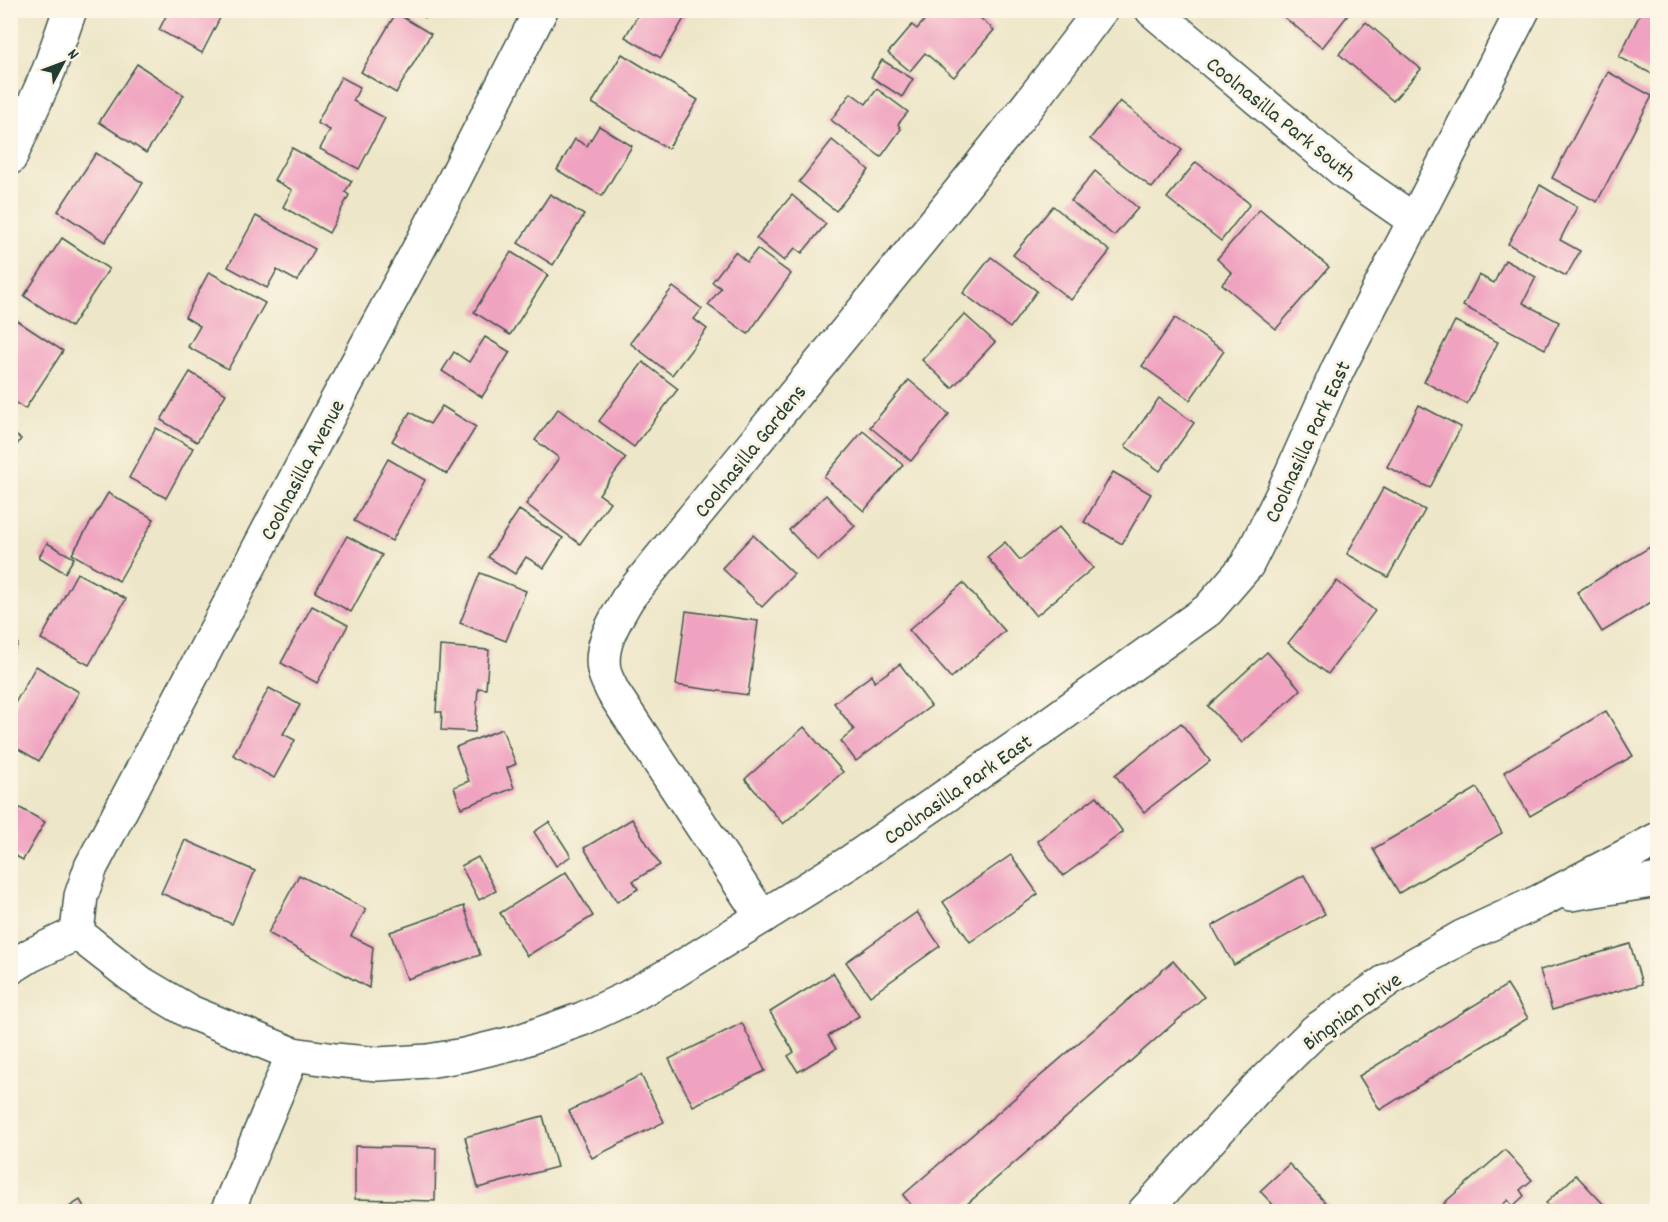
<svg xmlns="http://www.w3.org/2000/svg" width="1668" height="1222" viewBox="0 0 1668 1222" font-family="Dekko,sans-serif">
	<rect width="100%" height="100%" fill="#fcf5e5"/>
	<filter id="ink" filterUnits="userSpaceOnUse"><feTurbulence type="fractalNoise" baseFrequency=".0167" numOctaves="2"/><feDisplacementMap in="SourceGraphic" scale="12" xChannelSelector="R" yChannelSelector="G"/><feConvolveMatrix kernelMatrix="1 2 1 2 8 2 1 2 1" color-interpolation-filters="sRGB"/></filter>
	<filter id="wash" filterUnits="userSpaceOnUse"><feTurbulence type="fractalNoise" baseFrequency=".008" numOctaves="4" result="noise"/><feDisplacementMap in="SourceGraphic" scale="24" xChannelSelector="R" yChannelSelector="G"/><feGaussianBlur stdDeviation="1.35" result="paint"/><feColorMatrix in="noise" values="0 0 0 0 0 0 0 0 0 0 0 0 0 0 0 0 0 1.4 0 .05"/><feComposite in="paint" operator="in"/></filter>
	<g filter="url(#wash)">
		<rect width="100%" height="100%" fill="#ede6c8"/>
		<g id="blocks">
			<g fill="#f0a3c0">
				<polygon points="169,10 216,10 222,14 202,53 159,30"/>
				<polygon points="413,10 429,10 425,18"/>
				<polygon points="641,10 689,10 661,58 625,37"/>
				<polygon points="933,10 971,10 994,30 954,77 925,53 910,71 888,53 912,25 917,29"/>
				<polygon points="1279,10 1352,10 1322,48 1278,12"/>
				<polygon points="1642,10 1658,10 1658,77 1619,57"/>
				<polygon points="396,13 431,34 396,93 361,72"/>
				<polygon points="1366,22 1421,69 1393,101 1339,54"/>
				<polygon points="622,54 698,100 668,149 592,103"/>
				<polygon points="882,60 913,79 902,97 871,77"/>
				<polygon points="137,64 184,95 146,153 99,122"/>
				<polygon points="1608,72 1652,96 1597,202 1552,178"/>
				<polygon points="341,77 360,87 353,101 385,118 359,169 320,149 330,130 317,123"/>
				<polygon points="877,89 908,112 898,124 901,129 881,157 831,120 851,93 866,104"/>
				<polygon points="1120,101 1182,150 1152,188 1090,139"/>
				<polygon points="599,126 632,146 602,196 557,170 575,139 587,146"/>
				<polygon points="832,140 869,170 836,211 799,182"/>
				<polygon points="292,148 352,181 345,192 349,195 329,233 283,207 292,190 274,180"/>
				<polygon points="96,153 143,183 105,242 58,211"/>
				<polygon points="1196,162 1250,204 1221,241 1167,198"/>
				<polygon points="1095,171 1138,208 1114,236 1071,201"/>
				<polygon points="1540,185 1577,207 1560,240 1580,251 1566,276 1508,244"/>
				<polygon points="550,194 584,215 553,265 518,243"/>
				<polygon points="792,195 826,224 802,253 795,248 784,261 756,238"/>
				<polygon points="1053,206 1110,251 1071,300 1013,255"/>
				<polygon points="1260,209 1329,267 1276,329 1222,284 1232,273 1217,259"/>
				<polygon points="256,216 315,249 297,281 277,270 267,288 228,267"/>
				<polygon points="62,238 109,269 71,327 24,296"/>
				<polygon points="757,249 791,274 748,334 708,305 721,288 712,282 735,252 747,262"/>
				<polygon points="511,252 548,275 510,335 474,312"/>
				<polygon points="991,257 1037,291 1010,328 963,293"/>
				<polygon points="1505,260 1536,277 1523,303 1559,322 1545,349 1463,306 1479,275 1494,283"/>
				<polygon points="209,272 265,303 228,369 188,347 200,326 185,317"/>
				<polygon points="673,287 702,309 694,319 707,329 672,375 630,343"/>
				<polygon points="964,314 995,342 952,388 922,360"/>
				<polygon points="1175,318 1224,351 1190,400 1142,366"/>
				<polygon points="16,320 63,351 25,409 10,399 10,328"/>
				<polygon points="1455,321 1498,342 1467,404 1424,382"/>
				<polygon points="485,337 510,352 482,397 442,371 454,352 469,362"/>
				<polygon points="643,362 678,389 634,447 599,421"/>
				<polygon points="190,372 226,394 197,442 161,420"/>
				<polygon points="909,380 949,414 911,461 870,427"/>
				<polygon points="1159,398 1194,423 1160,471 1125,446"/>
				<polygon points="1419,405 1461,427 1430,488 1387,467"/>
				<polygon points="442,406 476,427 447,474 392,441 410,412 430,424"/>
				<polygon points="558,409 626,458 599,494 610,502 580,544 526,504 559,458 535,440"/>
				<polygon points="156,428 193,448 166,498 129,478"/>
				<polygon points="10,431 21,439 10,455"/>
				<polygon points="863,431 903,465 864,511 824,477"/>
				<polygon points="388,459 425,480 392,541 354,521"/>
				<polygon points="1113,472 1151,494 1122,544 1084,522"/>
				<polygon points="1384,487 1425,510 1388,577 1347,554"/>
				<polygon points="108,493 154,519 119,581 72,554"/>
				<polygon points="826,495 855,526 818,561 789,530"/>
				<polygon points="519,510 563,538 544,568 526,557 515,574 488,557"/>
				<polygon points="1059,527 1093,568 1036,616 987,557 1005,542 1020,560"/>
				<polygon points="753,535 794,574 762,607 722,568"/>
				<polygon points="347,536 382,555 351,612 315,592"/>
				<polygon points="1658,542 1658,598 1602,632 1577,592"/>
				<polygon points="47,543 74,558 65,573 39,557"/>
				<polygon points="77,573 126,599 89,665 41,639"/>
				<polygon points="480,573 526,591 506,641 460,623"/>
				<polygon points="1337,581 1375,611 1328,674 1288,643"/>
				<polygon points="963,583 1005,631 951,678 909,630"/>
				<polygon points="312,606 348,625 317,683 281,663"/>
				<polygon points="686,611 758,621 748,695 676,685"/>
				<polygon points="10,639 18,644 10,659"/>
				<polygon points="440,646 489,650 486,689 478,688 475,732 441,730 442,712 436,712"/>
				<polygon points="1267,652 1301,690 1242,743 1208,706"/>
				<polygon points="900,664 931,706 856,761 841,741 854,730 834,703 872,675 874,682"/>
				<polygon points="36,666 79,692 39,761 10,744 10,712"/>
				<polygon points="269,688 300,705 283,734 295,740 274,778 233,755"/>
				<polygon points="1606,711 1633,756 1530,816 1504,772"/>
				<polygon points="1181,723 1210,761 1144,812 1115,775"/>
				<polygon points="804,727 843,772 783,824 745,779"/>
				<polygon points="502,729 516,764 507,768 514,788 461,808 454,787 469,781 456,747"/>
				<polygon points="1477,788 1502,833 1399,893 1373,849"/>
				<polygon points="1097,796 1123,832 1063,876 1037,841"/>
				<polygon points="13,804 45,822 23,860 10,853 10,807"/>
				<polygon points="632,819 660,865 633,881 638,889 617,902 584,848"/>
				<polygon points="549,822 571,856 556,866 534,832"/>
				<polygon points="185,840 255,871 232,924 161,893"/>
				<polygon points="1011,855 1038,894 970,942 943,902"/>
				<polygon points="478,857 496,891 479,900 461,866"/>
				<polygon points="566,872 593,916 527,956 500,913"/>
				<polygon points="299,875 366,909 351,936 373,947 369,988 268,933"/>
				<polygon points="1304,875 1325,914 1234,965 1212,926"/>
				<polygon points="464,906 480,955 407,979 390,932"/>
				<polygon points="917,912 940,946 870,996 846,962"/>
				<polygon points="1630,944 1642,984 1552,1010 1540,970"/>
				<polygon points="1173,961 1204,997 958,1212 917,1212 903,1195"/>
				<polygon points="833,973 859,1016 828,1036 836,1049 798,1072 788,1056 794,1052 770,1012"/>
				<polygon points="1507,985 1528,1018 1380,1110 1359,1076"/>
				<polygon points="742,1023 765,1071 693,1106 669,1059"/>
				<polygon points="641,1075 664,1122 592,1158 569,1111"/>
				<polygon points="543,1116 557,1167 478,1188 465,1137"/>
				<polygon points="355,1146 436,1148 435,1201 355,1199"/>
				<polygon points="1505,1150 1532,1180 1520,1190 1524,1196 1513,1206 1508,1200 1494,1212 1452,1212 1444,1203"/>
				<polygon points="1289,1164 1314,1190 1334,1212 1280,1212 1260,1191"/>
				<polygon points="1576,1175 1608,1209 1611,1212 1554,1212 1546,1203"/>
				<polygon points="80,1200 87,1212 61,1212"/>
			</g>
		</g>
	</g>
	<g filter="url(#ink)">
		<use href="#blocks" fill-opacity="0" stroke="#3e564a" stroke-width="1.5"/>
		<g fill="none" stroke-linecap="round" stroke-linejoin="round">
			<g stroke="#3e564a" stroke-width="36">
				<g id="minor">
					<polyline points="1152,10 1346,173 1415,221"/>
					<polyline points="10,158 49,70 70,10"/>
					<polyline points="1571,894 1658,880"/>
					<path d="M762,917L613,692C610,685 605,677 604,670C599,644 616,619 628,598C786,402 950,211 1101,10"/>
					<polyline points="77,933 141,983 190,1012 293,1054 335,1060 378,1064 428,1061 464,1055 517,1042 582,1019 627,998 672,973 850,862 1028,739 1208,610 1247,565 1281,497 1338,369 1523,10"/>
					<polyline points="77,933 81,896 91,867 329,415 423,241 541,10"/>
					<polyline points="10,968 31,955 77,933"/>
					<polyline points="227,1212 293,1054"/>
					<polyline points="1144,1212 1256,1089 1315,1031 1389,979 1462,937 1540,901 1658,839"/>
				</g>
			</g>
			<use href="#minor" stroke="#fff" stroke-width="33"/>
		</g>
	</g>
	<g text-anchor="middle" stroke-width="6" stroke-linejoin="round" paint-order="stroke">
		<g font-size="22" fill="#1f3d34" stroke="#fcf5e5">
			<text transform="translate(1282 118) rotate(39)" y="8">Coolnasilla Park South</text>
			<text transform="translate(1306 441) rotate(-65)" y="8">Coolnasilla Park East</text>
			<text transform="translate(749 450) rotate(-51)" y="8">Coolnasilla Gardens</text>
			<text transform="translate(301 469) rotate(-62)" y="8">Coolnasilla Avenue</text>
			<text transform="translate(957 788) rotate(-35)" y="8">Coolnasilla Park East</text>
			<text transform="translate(1351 1010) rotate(-36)" y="8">Bingnian Drive</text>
		</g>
	</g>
	<rect width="1668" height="1222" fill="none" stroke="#fcf5e5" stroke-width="36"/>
	<g transform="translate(63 63) rotate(49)" stroke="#fcf5e5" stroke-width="4.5" paint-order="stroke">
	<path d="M0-4.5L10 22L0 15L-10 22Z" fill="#1f3d34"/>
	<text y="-9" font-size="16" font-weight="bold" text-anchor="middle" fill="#1f3d34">N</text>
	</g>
</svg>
